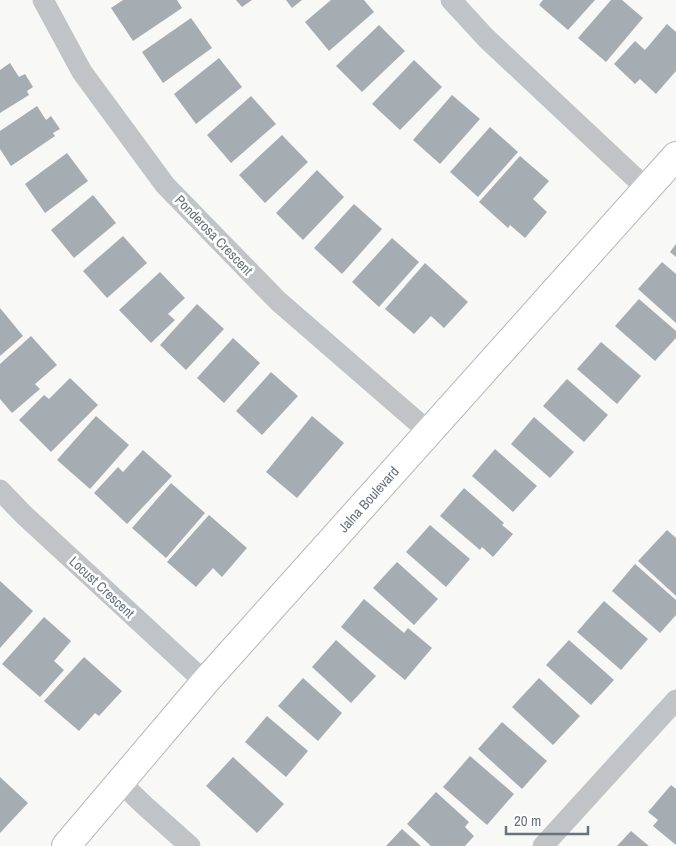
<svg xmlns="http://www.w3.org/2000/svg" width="676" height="846" viewBox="0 0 676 846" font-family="'Archivo Narrow',sans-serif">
	<rect width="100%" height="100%" fill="#f8f8f6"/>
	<g fill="#a6adb2">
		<polygon points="123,0 177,0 182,8 133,41 111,8"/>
		<polygon points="236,0 252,0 242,7"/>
		<polygon points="286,0 302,0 292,8"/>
		<polygon points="331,0 364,0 374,12 329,51 305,22"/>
		<polygon points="543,0 595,0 568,30 539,5"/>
		<polygon points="611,0 622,0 643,18 606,62 578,38"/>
		<polygon points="191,18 212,48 163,83 142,52"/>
		<polygon points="667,24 676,32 676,71 656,94 640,79 635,84 614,64 635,41 645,50"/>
		<polygon points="379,25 405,51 362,92 336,66"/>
		<polygon points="219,58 242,87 196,124 174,94"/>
		<polygon points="414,60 442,87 400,130 372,104"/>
		<polygon points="10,63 19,77 25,74 33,87 27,91 29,95 0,113 0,70"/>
		<polygon points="452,95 480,119 440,164 413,140"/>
		<polygon points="251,96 276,124 231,163 207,135"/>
		<polygon points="37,106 46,120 51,116 60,129 53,133 55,136 11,166 0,149 0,131"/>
		<polygon points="490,127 518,152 478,197 450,172"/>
		<polygon points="282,135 308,162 265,203 239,175"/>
		<polygon points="67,153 88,181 45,213 25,184"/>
		<polygon points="520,156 549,181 533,199 547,212 525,238 510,225 508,228 479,202"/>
		<polygon points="317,170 344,197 303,240 276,213"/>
		<polygon points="93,195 116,223 74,258 51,230"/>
		<polygon points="354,204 382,229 342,274 314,248"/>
		<polygon points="123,236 147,263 107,298 83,271"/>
		<polygon points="392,238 419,262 379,307 352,282"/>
		<polygon points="676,244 676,257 670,252"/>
		<polygon points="662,262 676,274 676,323 638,289"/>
		<polygon points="425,263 468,302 444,328 431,316 414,334 385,309"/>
		<polygon points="160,272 185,298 168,314 175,320 151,343 119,310"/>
		<polygon points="639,299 676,331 676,338 655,361 615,326"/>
		<polygon points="197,304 224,329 186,370 160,345"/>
		<polygon points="0,308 23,336 0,356"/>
		<polygon points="31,336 57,365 35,384 40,389 12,413 0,399 0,364"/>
		<polygon points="233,338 260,363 224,403 197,378"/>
		<polygon points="601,342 641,376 617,404 577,369"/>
		<polygon points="271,372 298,396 262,435 236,411"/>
		<polygon points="70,378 98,405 51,452 19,420 44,395 49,399"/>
		<polygon points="567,379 608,415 584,442 543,406"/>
		<polygon points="96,416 129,445 90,489 57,460"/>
		<polygon points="312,416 344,443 297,498 266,472"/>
		<polygon points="534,417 574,452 550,478 511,444"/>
		<polygon points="495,449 537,486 513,512 472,476"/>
		<polygon points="143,450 172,476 127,524 94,493 118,467 123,472"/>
		<polygon points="171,483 205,513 166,558 132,528"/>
		<polygon points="464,488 504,523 502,525 513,534 493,557 482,547 480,550 440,516"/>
		<polygon points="209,515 247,548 222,577 213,568 196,587 167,562"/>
		<polygon points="430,525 470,559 446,587 406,552"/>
		<polygon points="667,530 676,538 676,596 638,561"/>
		<polygon points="397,562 438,599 414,625 373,588"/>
		<polygon points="635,564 676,600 676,615 660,633 612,591"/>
		<polygon points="0,581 33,611 0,648"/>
		<polygon points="364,599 404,633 408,628 432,648 405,680 341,627"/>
		<polygon points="604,601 648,639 621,670 577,632"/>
		<polygon points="44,617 71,641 54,661 64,670 40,697 2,664"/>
		<polygon points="336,640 376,676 351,703 312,667"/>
		<polygon points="569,640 614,680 591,705 546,665"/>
		<polygon points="84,657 122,691 99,716 95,713 79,731 44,701"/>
		<polygon points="303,678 342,713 318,741 278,706"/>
		<polygon points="539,678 580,716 553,745 512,707"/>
		<polygon points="267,716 308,751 286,777 245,742"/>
		<polygon points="502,722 547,761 522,789 478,749"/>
		<polygon points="470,756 514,794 487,825 443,787"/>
		<polygon points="233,757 284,804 257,833 206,786"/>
		<polygon points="0,777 28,803 0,833"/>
		<polygon points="671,785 676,789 676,845 653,826 658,820 648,812"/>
		<polygon points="436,792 469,822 465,827 474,836 465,846 431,846 407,824"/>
		<polygon points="402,829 421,846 386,846"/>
		<polygon points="631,831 649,846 617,846"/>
	</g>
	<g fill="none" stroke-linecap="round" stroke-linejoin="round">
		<g stroke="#b3b8bc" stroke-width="30">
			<g id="secondary">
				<path id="s1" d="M66,846L205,682L676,156"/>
			</g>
		</g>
		<g stroke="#c0c4c7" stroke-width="21">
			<polyline points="43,0 82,72 165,185 278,301 429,432"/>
			<polyline points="451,0 486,38 647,189"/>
			<polyline points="0,490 23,514 205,682"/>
			<polyline points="120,782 145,806 190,846"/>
			<polyline points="543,846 676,700"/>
		</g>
		<use href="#secondary" stroke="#fff" stroke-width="28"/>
	</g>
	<g text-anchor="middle" stroke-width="5" stroke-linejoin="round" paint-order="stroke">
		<g font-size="14" fill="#66747e" stroke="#fff">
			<text transform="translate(214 235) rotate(46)" y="5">Ponderosa Crescent</text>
			<text dy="5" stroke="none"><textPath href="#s1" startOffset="460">Jalna Boulevard</textPath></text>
			<text transform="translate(102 587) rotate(43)" y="5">Locust Crescent</text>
		</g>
	</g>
	<path d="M506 826v8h82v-8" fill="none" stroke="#66747e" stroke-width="2.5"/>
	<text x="514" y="826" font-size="15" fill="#66747e" stroke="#ffffff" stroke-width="4" paint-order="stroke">20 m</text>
</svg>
